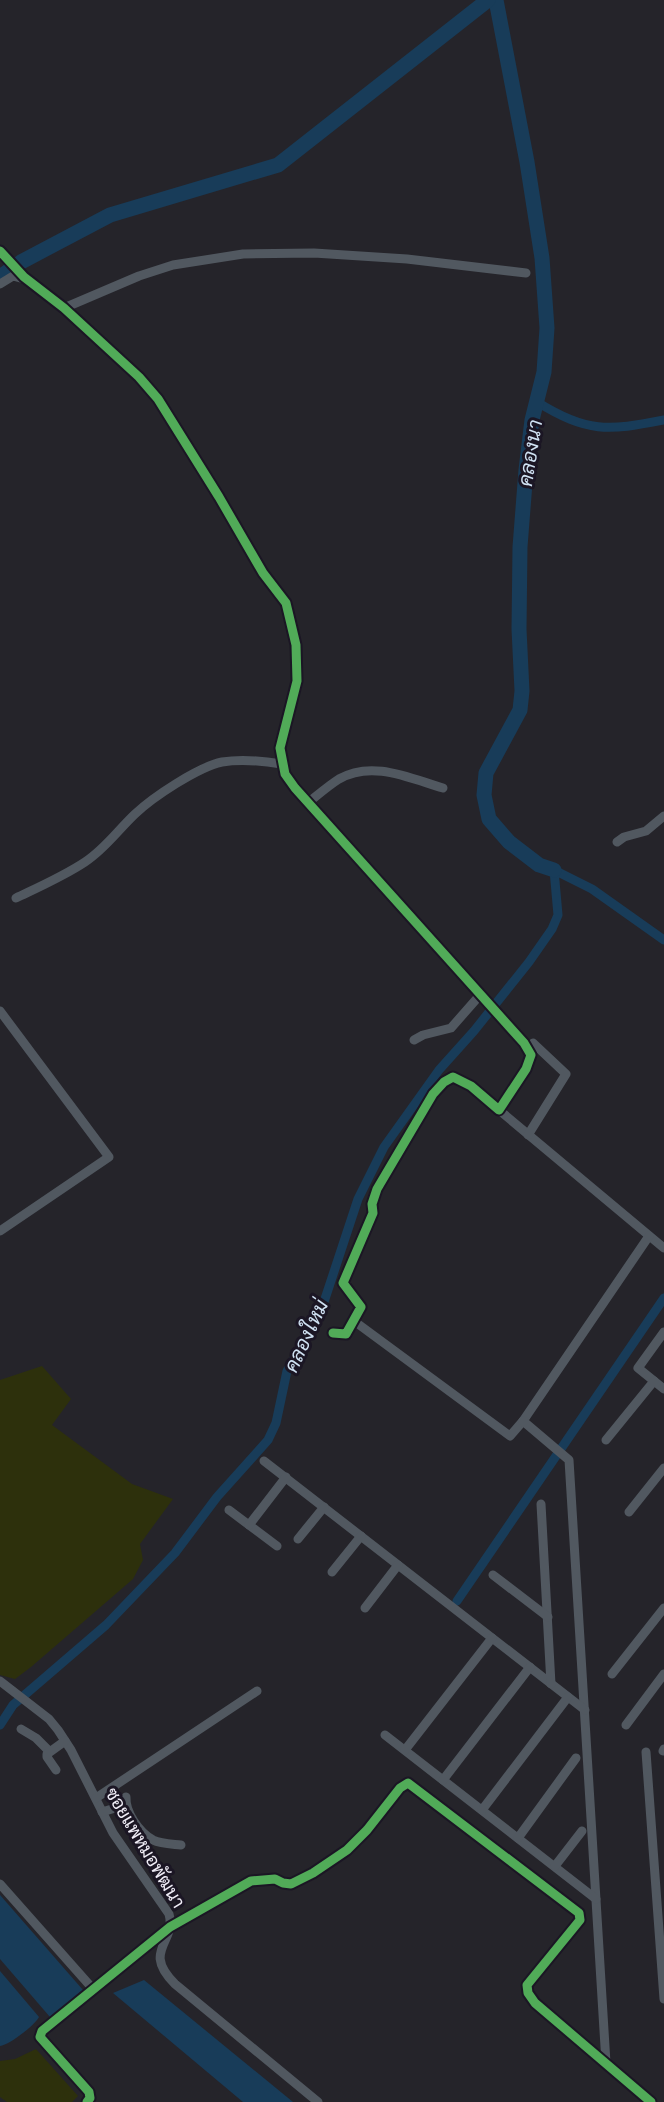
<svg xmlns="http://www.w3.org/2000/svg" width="664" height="2102" viewBox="0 0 664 2102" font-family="Quicksand,Sarabun,sans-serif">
	<rect width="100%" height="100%" fill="#25242a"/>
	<g fill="#2d300c">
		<polygon points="42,1366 71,1399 52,1425 132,1484 173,1499 140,1544 143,1560 133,1579 31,1667 15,1679 0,1675 0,1380"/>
		<polygon points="36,2049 78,2096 72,2102 7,2102 0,2097 0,2061 15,2059"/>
	</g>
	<g fill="#183c59">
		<polygon points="0,1895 83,1990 50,2017 0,1959"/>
		<path d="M0,1971L39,2017C34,2026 9,2045 0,2046Z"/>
		<polygon points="144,1980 293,2102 243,2102 113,1993"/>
	</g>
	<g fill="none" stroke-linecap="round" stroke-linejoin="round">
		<g stroke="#183c59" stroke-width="9">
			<path d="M537,402C588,433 607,431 664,420"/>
			<polyline points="457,1601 664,1298"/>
			<polyline points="0,1725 13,1705 106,1625 175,1553 217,1497 268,1440 276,1423 287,1371 320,1314 358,1199 384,1147 439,1070 474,1031 529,962 552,929 558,915 554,870 592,889 664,940"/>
		</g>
		<g stroke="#183c59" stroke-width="15">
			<polyline points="496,0 527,162 542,258 547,328 544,372 532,420 526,470 520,547 519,629 522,691 520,710 486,773 484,795 489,819 509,842 539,865 554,870"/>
			<polyline points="0,277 21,262 110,215 278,165 488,0"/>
		</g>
		<g stroke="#515860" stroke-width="9">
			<polyline points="0,251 24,277 64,308 139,377 158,399 219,497 263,573 286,603 296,645 297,681 280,748 285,774 295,788 524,1043 531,1055 526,1069 499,1110 471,1086 453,1077 444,1082 433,1094 377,1189 372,1204 373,1213 343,1283 361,1307 346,1334 333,1333"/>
			<polyline points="0,284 13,276 24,279"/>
			<polyline points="64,308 139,276 173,265 243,254 314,253 407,259 526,273"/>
			<path d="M309,802C319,794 328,786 339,779C372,760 409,778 443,788"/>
			<polyline points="617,842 624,837 646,831 664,816"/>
			<path d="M16,898C39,887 64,876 85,862C105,849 118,830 135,814C153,797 198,767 222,762C241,759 263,761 282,764"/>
			<polyline points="0,1011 109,1157 0,1231"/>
			<polyline points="414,1040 423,1035 451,1028 480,995"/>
			<polyline points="499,1110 664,1248"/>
			<polyline points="528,1135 566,1074 533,1043"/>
			<polyline points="354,1321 510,1436 523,1421 649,1236"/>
			<polyline points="664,1332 638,1368 664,1389"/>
			<polyline points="523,1421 569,1460 606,2063"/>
			<polyline points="606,1440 654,1381"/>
			<polyline points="264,1461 585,1710"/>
			<polyline points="541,1504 551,1684"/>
			<polyline points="229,1510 277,1546"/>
			<polyline points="629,1512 664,1468"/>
			<polyline points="249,1525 286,1477"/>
			<polyline points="298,1539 324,1507"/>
			<polyline points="332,1572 361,1536"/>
			<polyline points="493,1575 548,1617"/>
			<polyline points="365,1608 398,1565"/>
			<polyline points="612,1674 664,1608"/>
			<path d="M0,1681L49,1719L58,1730L71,1750L113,1833L169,1914C177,1943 141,1950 175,1984L318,2102"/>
			<polyline points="626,1725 664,1674"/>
			<polyline points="21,1729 36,1738 49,1751"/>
			<polyline points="385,1735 596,1899"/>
			<polyline points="405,1750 492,1638"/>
			<polyline points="663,1751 664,1749"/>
			<polyline points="646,1752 664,1999"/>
			<polyline points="56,1770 47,1757 47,1754 65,1741"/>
			<polyline points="443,1780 530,1667"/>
			<path d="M126,1797C125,1812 139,1832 153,1840C161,1844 172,1844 181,1845"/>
			<polyline points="96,1798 257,1691"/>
			<polyline points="482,1810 568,1697"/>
			<polyline points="102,1812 125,1805"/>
			<polyline points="518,1838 576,1758"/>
			<polyline points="555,1866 582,1831"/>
			<polyline points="0,1884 93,1989"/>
			<polyline points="87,2102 90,2098 89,2092 40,2037 42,2031 170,1927 251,1881 275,1879 283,1883 291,1884 313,1873 347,1850 367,1830 400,1788 408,1783 579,1913 580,1920 527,1985 528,1993 535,2003 651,2102"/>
		</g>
		<g stroke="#1b1624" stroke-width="13">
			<g id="cycleway">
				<polyline points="0,251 24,277 64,308 139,377 158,399 219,497 263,573 286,603 296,645 297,681 280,748 285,774 295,788 524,1043 531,1055 526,1069 499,1110 471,1086 453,1077 444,1082 433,1094 377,1189 372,1204 373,1213 343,1283 361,1307 346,1334 333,1333"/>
				<polyline points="87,2102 90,2098 89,2092 40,2037 42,2031 170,1927 251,1881 275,1879 283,1883 291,1884 313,1873 347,1850 367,1830 400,1788 408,1783 579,1913 580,1920 527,1985 528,1993 535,2003 651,2102"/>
			</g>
		</g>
		<use href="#cycleway" stroke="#51ab58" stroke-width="9"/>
	</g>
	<g text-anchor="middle" stroke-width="6" stroke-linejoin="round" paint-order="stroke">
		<g font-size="18" fill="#f0edf7" stroke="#1b1624">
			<text transform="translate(145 1848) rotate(59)" y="6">ซอยแพหมอพัฒนา</text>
		</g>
		<g font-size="20" font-style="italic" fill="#d0e2f3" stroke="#1b1624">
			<text transform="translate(530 453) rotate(-81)" y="7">คลองนา</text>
			<text transform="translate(306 1336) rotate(-65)" y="7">คลองใหม่</text>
		</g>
	</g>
</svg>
